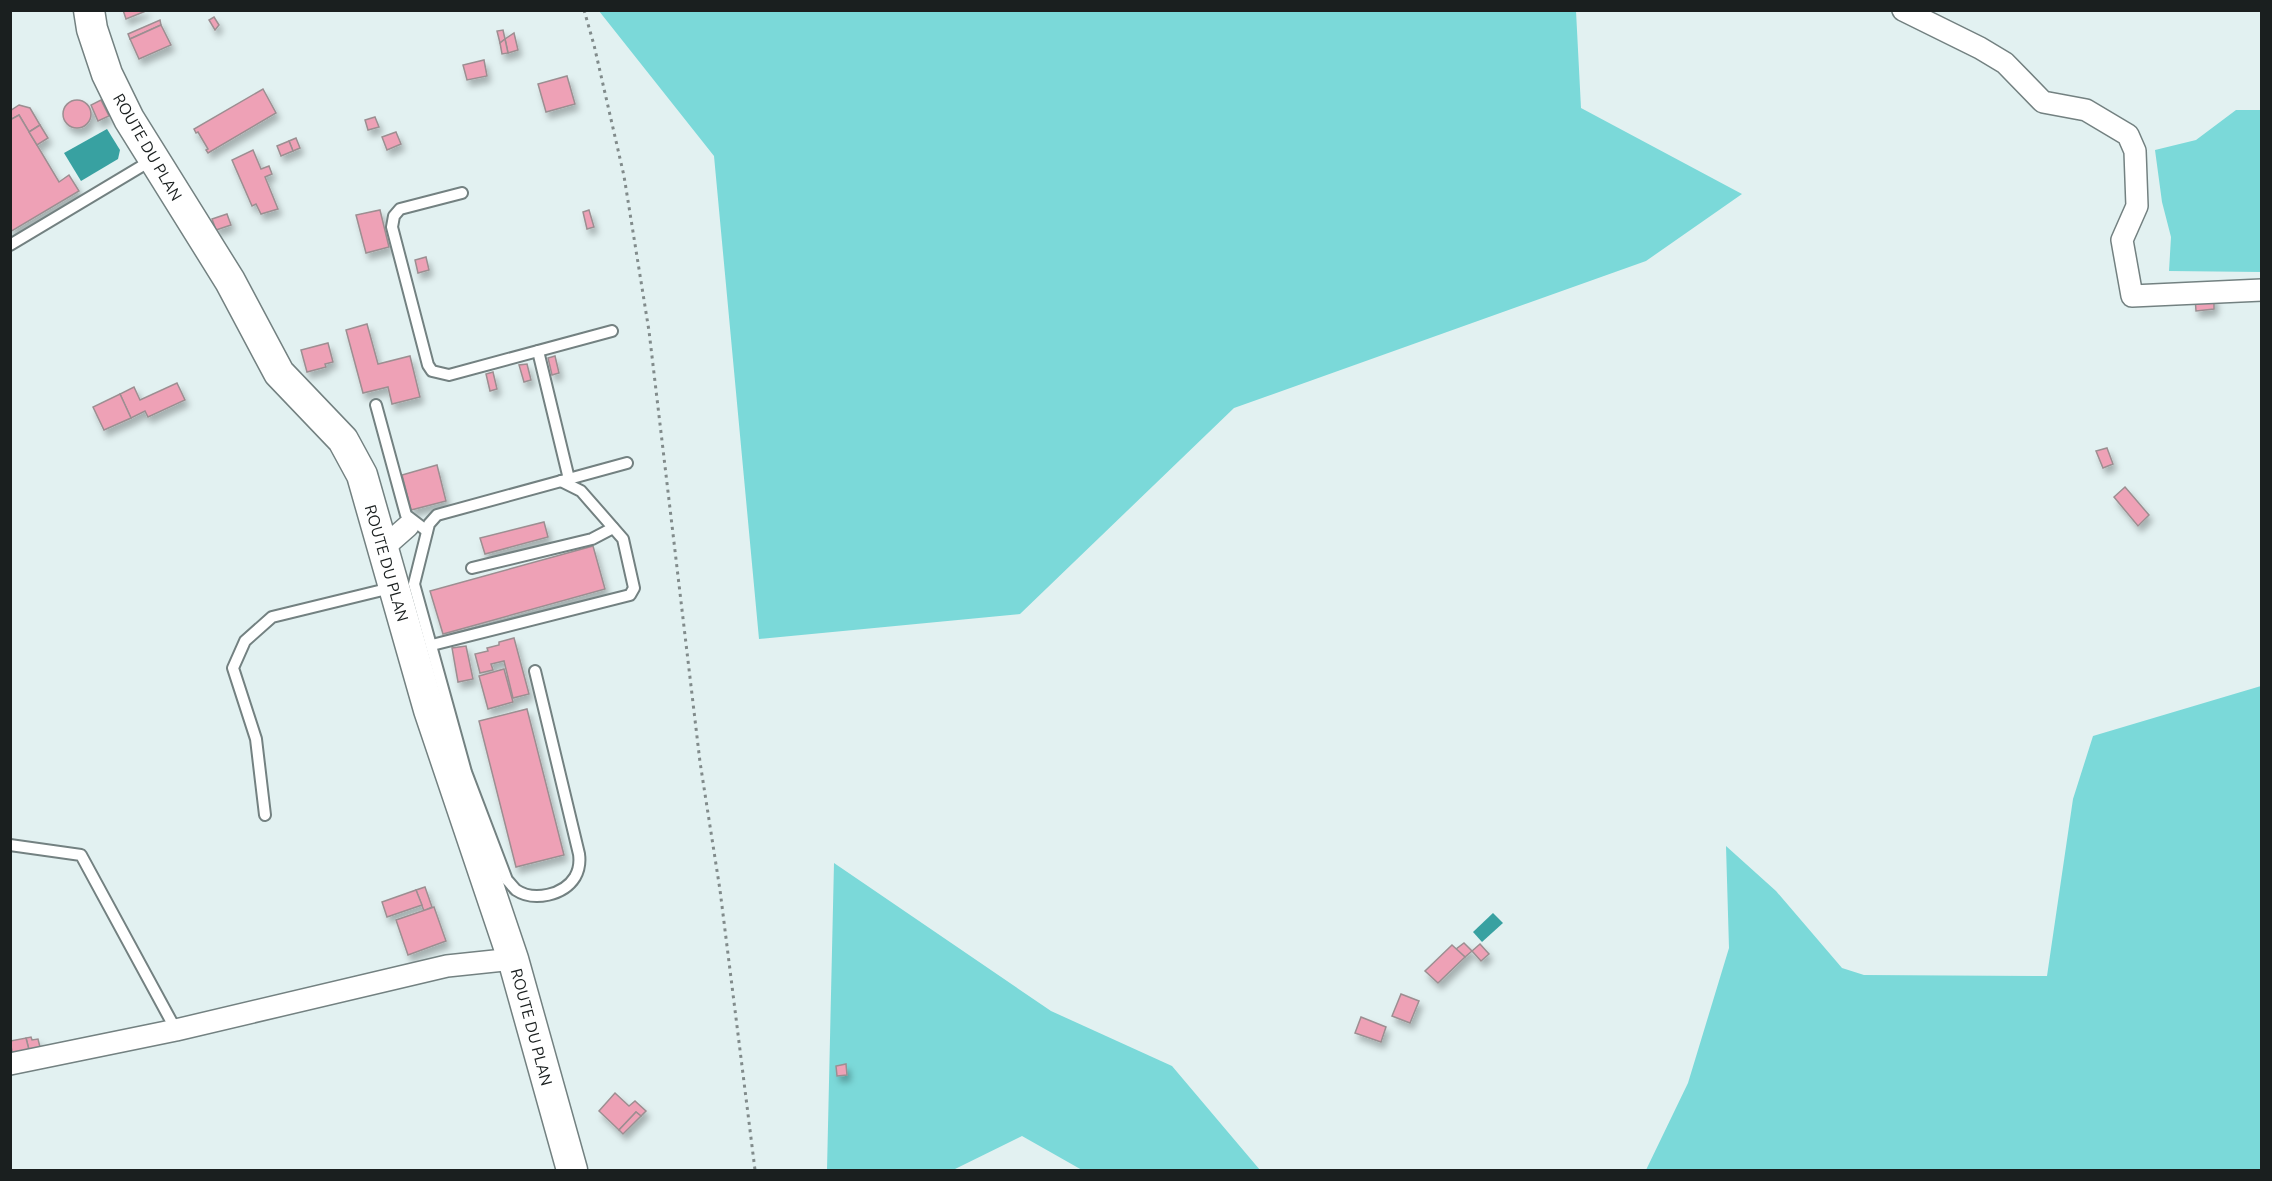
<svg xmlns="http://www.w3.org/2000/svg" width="2272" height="1181" viewBox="0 0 2272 1181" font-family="Ubuntu,sans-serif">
	<defs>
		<filter id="shadow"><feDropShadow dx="3.5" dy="6" stdDeviation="3" flood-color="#0004"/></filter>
	</defs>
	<rect width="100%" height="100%" fill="#e2f1f1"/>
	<g fill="#7bd9d9">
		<polygon points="599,11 1576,11 1581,108 1742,194 1646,261 1234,408 1020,614 759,639 714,156"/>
		<polygon points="2236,110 2261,110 2261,272 2169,271 2171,237 2162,202 2155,150 2196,140"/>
		<polygon points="2261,686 2261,1170 1646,1170 1688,1083 1729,948 1726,846 1776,891 1842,968 1864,975 2047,976 2073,799 2093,736"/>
		<polygon points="834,863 1051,1011 1172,1066 1260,1170 1082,1170 1022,1136 953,1170 827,1170"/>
	</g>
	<g fill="#38a1a1">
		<polygon points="107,129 120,150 118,159 81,181 64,153"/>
		<polygon points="1493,913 1503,923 1482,942 1473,932"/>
	</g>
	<g fill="#eea1b6" stroke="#9c8e91" stroke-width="1.5" filter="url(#shadow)">
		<polygon points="123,10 146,10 146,11 126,19"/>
		<polygon points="214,17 219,25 215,30 209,20"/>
		<polygon points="160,20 161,25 130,39 128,34"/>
		<polygon points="161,25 171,45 139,59 130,39"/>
		<polygon points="503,30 505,39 500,43 497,31"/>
		<polygon points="514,33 518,50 508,53 505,39"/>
		<polygon points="505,39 508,53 502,54 500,43"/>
		<polygon points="484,60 487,76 467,80 463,65"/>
		<polygon points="567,76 575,104 546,112 538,84"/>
		<polygon points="263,89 276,113 208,153 206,150 208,149 198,132 196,133 194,129"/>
		<polygon points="101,100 109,116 98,121 91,105"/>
		<circle cx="77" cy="114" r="14"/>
		<polygon points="19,105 30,108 40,125 29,132 19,115 10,120 10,111"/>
		<polygon points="19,115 59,182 69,175 79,191 10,232 10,120"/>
		<polygon points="375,117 379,127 368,130 365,120"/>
		<polygon points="40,125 48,138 37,145 29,132"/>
		<polygon points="396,132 401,144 387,150 382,137"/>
		<polygon points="296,138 300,148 293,151 289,141"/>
		<polygon points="289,141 293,151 281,156 277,146"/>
		<polygon points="253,150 261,169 269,166 272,174 265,177 278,209 261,214 256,204 252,206 232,160"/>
		<polygon points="380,210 389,247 366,253 356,215"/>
		<polygon points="589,210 594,227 587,229 583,212"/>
		<polygon points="227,214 231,225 216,230 212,219"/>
		<polygon points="426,257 429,270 418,273 415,260"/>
		<polygon points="2214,296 2214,309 2196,311 2195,297"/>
		<polygon points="367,324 378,364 410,356 420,397 392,404 388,387 363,393 346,330"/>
		<polygon points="328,343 333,362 325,364 326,367 307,372 301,350"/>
		<polygon points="555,356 559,373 552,375 548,358"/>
		<polygon points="527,364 531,380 524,382 519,365"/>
		<polygon points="493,372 497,389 490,391 486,374"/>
		<polygon points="177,383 185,400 148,417 145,411 131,418 120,394 134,387 140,400"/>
		<polygon points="120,394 131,418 104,430 93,407"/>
		<polygon points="2107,448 2113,464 2103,468 2096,451"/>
		<polygon points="437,465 446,501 411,510 402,475"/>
		<polygon points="2125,487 2149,515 2138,526 2114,497"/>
		<polygon points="544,522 548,537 485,554 480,538"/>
		<polygon points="593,546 605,589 443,634 430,591"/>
		<polygon points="514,638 529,694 513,698 504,661 491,664 493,670 480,673 475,654 488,651 487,648 499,645 499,642"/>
		<polygon points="466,646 473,679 458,682 452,648"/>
		<polygon points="504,669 513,702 488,709 479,676"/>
		<polygon points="527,709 564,855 516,867 479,721"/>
		<polygon points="425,887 432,907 424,911 416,890"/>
		<polygon points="416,890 422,905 387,917 382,902"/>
		<polygon points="434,907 446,941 408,955 396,920"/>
		<polygon points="1464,943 1472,951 1465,957 1456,949"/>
		<polygon points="1480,944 1489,954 1481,961 1472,951"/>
		<polygon points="1452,945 1465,957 1438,983 1425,971"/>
		<polygon points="1401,994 1419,1001 1410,1023 1392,1016"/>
		<polygon points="1361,1017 1386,1027 1381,1042 1355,1033"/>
		<polygon points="31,1037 32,1040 38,1039 41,1051 30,1054 26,1038"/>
		<polygon points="26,1038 30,1054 13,1057 10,1041"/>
		<polygon points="846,1064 847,1075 837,1076 836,1066"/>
		<polygon points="615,1093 629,1106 635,1101 646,1111 641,1116 636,1112 619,1130 599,1111"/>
		<polygon points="636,1112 641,1116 623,1134 619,1130"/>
	</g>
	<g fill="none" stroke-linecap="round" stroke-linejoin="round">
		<g stroke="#738181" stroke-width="14">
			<g id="lane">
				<polyline points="462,193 400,209 394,216 392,227 428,365 432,371 449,375 612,331"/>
				<polyline points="10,245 152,160"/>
				<polyline points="538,351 569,479"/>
				<polyline points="376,405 406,515 427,531"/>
				<polyline points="472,568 592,539 613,528"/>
				<polyline points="432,645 630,595 634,588 623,539 581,491 561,481"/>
				<path d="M535,671L579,854C580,861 579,870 575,877C564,895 534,902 516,890C513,887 510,883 507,880L466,772L414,584L429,524L437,515L627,463"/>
				<polyline points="265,815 256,739 233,668 245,641 272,617 391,588"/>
				<polyline points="10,845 81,855 176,1030"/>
			</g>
		</g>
		<g stroke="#738181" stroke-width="24">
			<g id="street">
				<polyline points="1903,10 1980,48 2005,63 2043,102 2086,110 2128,135 2135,151 2137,206 2122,240 2132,296 2262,290"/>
				<polyline points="383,548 408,526"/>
				<polyline points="10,1064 176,1030 447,966 513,959"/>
			</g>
		</g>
		<g stroke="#738181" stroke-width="33">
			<polyline id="secondary" points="89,10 92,29 107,74 129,119 230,281 279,373 343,440 362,475 429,710 513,959 572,1170"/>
		</g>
		<polyline stroke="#818b8b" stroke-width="3" stroke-dasharray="3 4.5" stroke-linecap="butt" points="584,10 594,45 624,176 649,331 700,762 720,890 755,1170"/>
		<use href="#lane" stroke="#fff" stroke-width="10"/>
		<use href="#street" stroke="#fff" stroke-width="21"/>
		<use href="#secondary" stroke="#fff" stroke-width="30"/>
	</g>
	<g text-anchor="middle" stroke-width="4.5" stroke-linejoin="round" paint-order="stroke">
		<g font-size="16" fill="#1a1f1f" stroke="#fff">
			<text transform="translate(148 147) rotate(60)" y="6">ROUTE DU PLAN</text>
			<text transform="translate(387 563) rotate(74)" y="6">ROUTE DU PLAN</text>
			<text transform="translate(532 1027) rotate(75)" y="6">ROUTE DU PLAN</text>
		</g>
	</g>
	<rect width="2272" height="1181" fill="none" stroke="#1a1f1f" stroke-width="24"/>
</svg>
